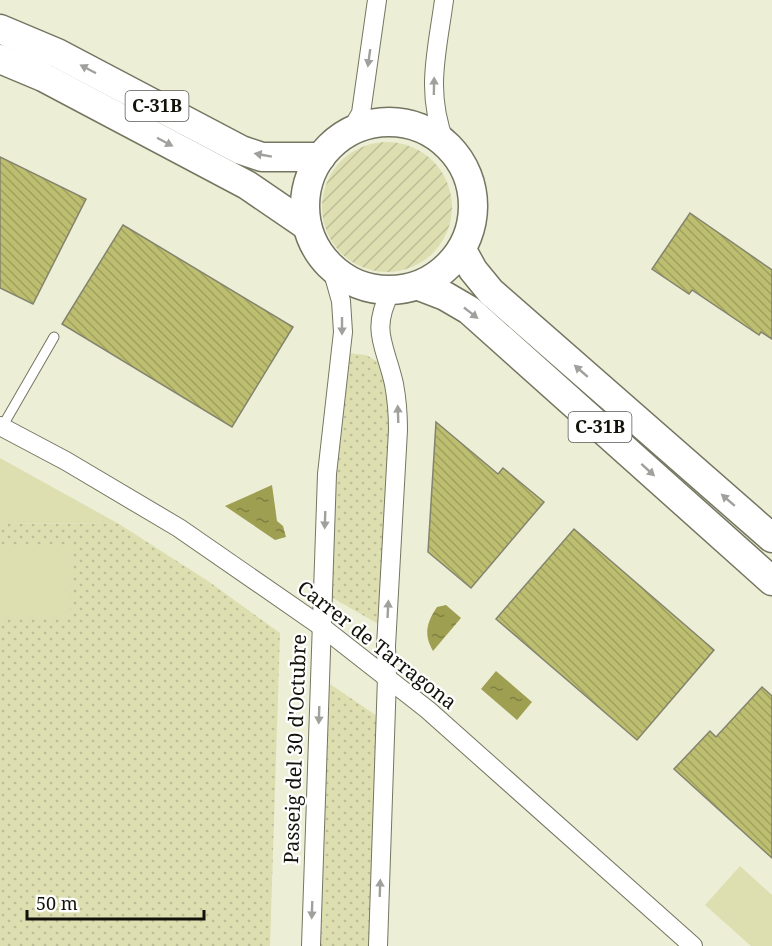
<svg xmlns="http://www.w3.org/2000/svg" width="772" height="946" viewBox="0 0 772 946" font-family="'Noto Serif',serif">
	<defs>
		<pattern id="park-dots" width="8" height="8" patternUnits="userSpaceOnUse" patternTransform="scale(1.5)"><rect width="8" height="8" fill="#dddfb1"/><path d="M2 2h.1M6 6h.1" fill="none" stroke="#bdbe97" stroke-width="1.8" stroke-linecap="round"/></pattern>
		<pattern id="garden-furrows" width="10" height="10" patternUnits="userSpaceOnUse" patternTransform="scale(1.5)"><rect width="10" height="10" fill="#dddfb1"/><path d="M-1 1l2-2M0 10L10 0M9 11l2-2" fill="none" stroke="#bdbe97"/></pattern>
		<pattern id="water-ripples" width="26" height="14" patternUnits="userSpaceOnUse" patternTransform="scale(1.5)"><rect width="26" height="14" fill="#9e9f51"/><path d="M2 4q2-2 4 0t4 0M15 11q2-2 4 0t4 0" fill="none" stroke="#7f8041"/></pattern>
		<pattern id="building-back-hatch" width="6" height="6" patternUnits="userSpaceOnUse" patternTransform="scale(1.5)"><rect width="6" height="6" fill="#bdbe6f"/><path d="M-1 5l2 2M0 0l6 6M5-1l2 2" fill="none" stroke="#a1a25f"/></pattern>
	</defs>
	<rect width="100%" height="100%" fill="#edeed6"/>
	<g fill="url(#park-dots)">
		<polygon points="348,353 366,355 378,362 386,383 392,422 380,625 331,597 336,471"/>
		<polygon points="0,523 119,524 208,581 280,633 270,946 0,946 0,617 70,617 70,547 0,547"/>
		<polygon points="327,682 377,716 370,946 317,946"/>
	</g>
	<circle fill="url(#garden-furrows)" cx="387" cy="207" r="65"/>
	<g fill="#dddfb1">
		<polygon points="0,458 119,524 0,523"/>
		<polygon points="0,547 71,547 70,617 0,617"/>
		<polygon points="740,866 772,895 772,946 751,946 705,905"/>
	</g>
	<g fill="url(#water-ripples)">
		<polygon points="272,485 277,521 283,526 286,537 275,540 225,506"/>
		<path d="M446,605L461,618L433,651C423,634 427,622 437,607Z"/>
		<polygon points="496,671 532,702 517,720 481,689"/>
	</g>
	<g fill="url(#building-back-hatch)" stroke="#83846e" stroke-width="1.5">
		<polygon points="0,157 86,199 33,304 0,288"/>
		<polygon points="690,213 772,270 772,339 761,332 759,335 692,290 689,294 652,269"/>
		<polygon points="123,225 293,327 232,427 62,324"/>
		<polygon points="436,422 498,474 503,468 544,502 471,588 428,552"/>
		<polygon points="574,529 714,650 637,740 496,619"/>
		<polygon points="762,687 772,696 772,858 674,769 710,731 716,737"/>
	</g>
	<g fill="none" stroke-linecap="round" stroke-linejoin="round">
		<g stroke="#757661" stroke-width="11">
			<polyline id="lane" points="2,427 54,337"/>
		</g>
		<g stroke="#757661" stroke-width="20">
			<g id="street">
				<path d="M444,0C437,53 425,91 445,143"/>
				<polyline points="350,132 361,113 377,0"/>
				<polyline points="0,426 66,461 179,528 322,627 428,710 693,946"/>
				<polyline points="311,946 327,474 343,332 341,301 332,269"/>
				<path d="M378,946L387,677L386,646L398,430C398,414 397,400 394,384C385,344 370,331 391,291"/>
			</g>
		</g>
		<g stroke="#757661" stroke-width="31">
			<g id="primary">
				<polyline points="0,29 57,53 241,150 262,157 321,157"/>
				<polyline points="0,59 43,77 247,185 307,226"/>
				<circle cx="389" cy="206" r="84"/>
				<polyline points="462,250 473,270 491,292 772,538"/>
				<polyline points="419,286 445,296 469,310 772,581"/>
			</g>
		</g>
		<use href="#lane" stroke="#fff" stroke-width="9"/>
		<use href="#street" stroke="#fff" stroke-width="18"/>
		<use href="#primary" stroke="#fff" stroke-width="28"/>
	</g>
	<defs><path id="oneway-solid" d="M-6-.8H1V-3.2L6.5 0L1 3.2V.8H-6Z" transform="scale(1.5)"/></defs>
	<g fill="#a0a09d">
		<use href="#oneway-solid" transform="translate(369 58) rotate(98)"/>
		<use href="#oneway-solid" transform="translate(88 69) rotate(-152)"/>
		<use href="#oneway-solid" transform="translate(434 86) rotate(-89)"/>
		<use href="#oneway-solid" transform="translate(165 142) rotate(28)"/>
		<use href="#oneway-solid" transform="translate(263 155) rotate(-170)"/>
		<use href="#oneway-solid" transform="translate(471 313) rotate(38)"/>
		<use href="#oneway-solid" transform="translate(342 326) rotate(90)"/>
		<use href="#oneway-solid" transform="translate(581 371) rotate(-139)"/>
		<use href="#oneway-solid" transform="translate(398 414) rotate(-92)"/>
		<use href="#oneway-solid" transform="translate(648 470) rotate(42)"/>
		<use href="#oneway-solid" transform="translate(728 500) rotate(-139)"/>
		<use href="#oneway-solid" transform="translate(325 520) rotate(92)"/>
		<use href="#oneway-solid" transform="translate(388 609) rotate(-87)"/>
		<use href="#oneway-solid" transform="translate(319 715) rotate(92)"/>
		<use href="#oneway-solid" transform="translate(380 888) rotate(-88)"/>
		<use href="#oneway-solid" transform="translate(312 910) rotate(92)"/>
	</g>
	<g text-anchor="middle" stroke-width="4.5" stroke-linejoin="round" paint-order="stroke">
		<g fill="#fff" stroke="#595954" stroke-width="1.5">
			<rect x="125.5" y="91" width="63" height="30" rx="4.5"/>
			<rect x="568.5" y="412" width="63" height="30" rx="4.5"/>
		</g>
		<g font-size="18" font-weight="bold" fill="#12120a">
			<text x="157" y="112">C-31B</text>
			<text x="600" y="433">C-31B</text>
		</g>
		<g font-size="20" fill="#12120a" stroke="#fff">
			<text transform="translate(377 645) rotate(38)" y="7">Carrer de Tarragona</text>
			<text transform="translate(295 749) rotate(-88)" y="7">Passeig del 30 d'Octubre</text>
		</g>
	</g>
	<path d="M27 910v9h177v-9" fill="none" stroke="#12120a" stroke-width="3"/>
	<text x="36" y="910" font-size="18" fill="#12120a" stroke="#ffffff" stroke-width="4.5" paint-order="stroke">50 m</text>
</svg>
